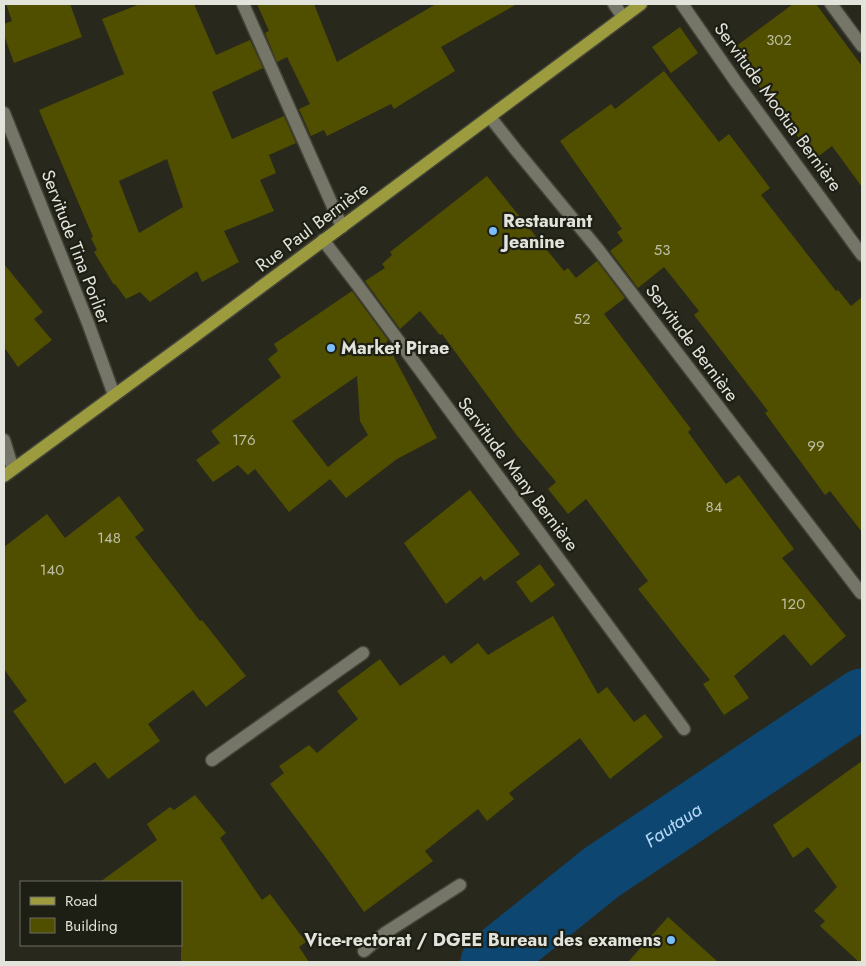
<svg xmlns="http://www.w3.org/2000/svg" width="866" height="966" viewBox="0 0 866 966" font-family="Jost,sans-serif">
	<rect width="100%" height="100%" fill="#28281d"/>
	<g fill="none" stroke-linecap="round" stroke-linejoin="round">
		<path stroke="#0c4671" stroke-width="59" id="s1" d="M490,962L602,872L862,698"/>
	</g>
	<g fill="#504f00" fill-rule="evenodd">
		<polygon points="6,4 70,4 82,37 14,63 4,35 4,24 12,21"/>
		<path d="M140,4H194L216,55L250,40L263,68L212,92L232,139L284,116L296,143L269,155L276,173L260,180L274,211L224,231L239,262L202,282L197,271L150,302L140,292L126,299L115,284L114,285L94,252L97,250L91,238L93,237L39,110L124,74L102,19ZM167,159L183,207L139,233L119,181Z"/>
		<polygon points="257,4 314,4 337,62 436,4 517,4 441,47 455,71 394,109 391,104 327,136 324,130 311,136 299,109 310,104 287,57 277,62 265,33 269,31"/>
		<polygon points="793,4 816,4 862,66 862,187 832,146 815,159 731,50"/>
		<polygon points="680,27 698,53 671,73 652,47"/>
		<polygon points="664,71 719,142 729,134 770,188 761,195 836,291 838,290 851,306 862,297 862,532 830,491 825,495 765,413 768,411 694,315 699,311 664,267 638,288 610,251 623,241 617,232 622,229 560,141 611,104 615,109"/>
		<polygon points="487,176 564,271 568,268 576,278 597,261 625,298 604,314 691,429 688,432 726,484 739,475 794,549 782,558 846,636 811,666 784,634 734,676 749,698 724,715 703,684 710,680 638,589 648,581 586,499 568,514 548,489 556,482 515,433 442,334 440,335 420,311 400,329 365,281 385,268 382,264 392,255 390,252"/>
		<polygon points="4,264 43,312 34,319 52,340 18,367 4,347"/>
		<path d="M352,291L388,340L386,342L437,438L397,459L346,498L330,479L289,512L255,469L248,475L238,465L213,482L196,460L220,443L211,431L281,377L268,359L278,351L274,344ZM357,376L360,421L368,435L328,467L292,421Z"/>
		<polygon points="470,490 520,554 484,581 481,576 446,604 404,543"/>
		<polygon points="119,496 144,530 135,537 200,621 202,620 246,676 206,707 193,690 148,724 160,741 108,779 95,762 65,784 13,711 27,701 4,669 4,547 47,514 65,538"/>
		<polygon points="540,564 555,585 531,603 516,582"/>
		<polygon points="553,616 598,694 607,687 634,722 645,714 663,737 610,779 580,738 509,793 514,799 487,821 478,809 425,851 433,861 364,912 326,858 270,784 284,773 279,766 309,745 317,753 358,719 337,691 380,659 400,686 444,655 451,664 478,643 488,655"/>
		<polygon points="862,761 862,962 859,962 820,926 825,921 814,911 837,887 808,847 793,858 773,825"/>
		<polygon points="195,795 226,833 220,838 262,900 270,894 306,942 299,947 309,962 181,962 181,882 100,882 157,840 147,824 170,807 174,810"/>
		<polygon points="668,917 718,962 628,962"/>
	</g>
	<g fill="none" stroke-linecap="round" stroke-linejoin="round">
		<g stroke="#43433a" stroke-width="15">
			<g id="minor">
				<polyline points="243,4 342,227"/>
				<polyline points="614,4 623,17"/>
				<polyline points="682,4 736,82 862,255"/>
				<polyline points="831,4 862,46"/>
				<polyline points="4,113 88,323 114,395"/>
				<polyline points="490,117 516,150 597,248 861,593"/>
				<polyline points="323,240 356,283 684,729"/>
				<polyline points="4,440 13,469"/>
				<polyline points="212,760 363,653"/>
				<polyline points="364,951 385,933 460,885"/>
			</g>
		</g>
		<g stroke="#43433a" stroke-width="15">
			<polyline id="major" points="4,476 191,339 641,4"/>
		</g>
		<use href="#minor" stroke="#757668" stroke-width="12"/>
		<use href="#major" stroke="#9c9c3f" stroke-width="12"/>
	</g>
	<g fill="#7cbef9" stroke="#1e1f14" stroke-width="2">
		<circle cx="493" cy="231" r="5"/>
		<circle cx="331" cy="348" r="5"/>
		<circle cx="671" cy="940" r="5"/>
	</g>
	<g text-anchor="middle" stroke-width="4.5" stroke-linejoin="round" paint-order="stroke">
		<g font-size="15" fill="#bebea4">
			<text x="779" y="45">302</text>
			<text x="662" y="255">53</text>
			<text x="582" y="324">52</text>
			<text x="244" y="445">176</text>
			<text x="816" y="451">99</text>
			<text x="714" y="512">84</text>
			<text x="109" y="543">148</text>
			<text x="52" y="575">140</text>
			<text x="793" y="609">120</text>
		</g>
		<g font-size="18" fill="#e2e3db" stroke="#1e1f14">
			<text transform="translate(778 107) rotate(54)" y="6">Servitude Mootua Bernière</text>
			<text transform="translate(312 227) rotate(-37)" y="6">Rue Paul Bernière</text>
			<text transform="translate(76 247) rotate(69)" y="6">Servitude Tina Porlier</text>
			<text transform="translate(692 343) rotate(53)" y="6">Servitude Bernière</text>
			<text transform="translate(518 474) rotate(53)" y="6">Servitude Many Bernière</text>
		</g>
		<g font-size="18" font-weight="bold" fill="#e2e3db" stroke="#1e1f14" text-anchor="start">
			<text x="503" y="227">Restaurant<tspan x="503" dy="21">Jeanine</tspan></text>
			<text x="341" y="354">Market Pirae</text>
			<text x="661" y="946" text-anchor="end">Vice-rectorat / DGEE Bureau des examens</text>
		</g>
		<g font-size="19" font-style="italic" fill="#b5d8f8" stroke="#1e1f14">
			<text dy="7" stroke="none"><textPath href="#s1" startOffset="229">Fautaua</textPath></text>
		</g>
	</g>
	<rect width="866" height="966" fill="none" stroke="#e2e3db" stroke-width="10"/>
	<rect x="20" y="881" width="162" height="65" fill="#1e1f14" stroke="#6c6d64"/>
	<rect x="30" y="897" width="25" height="8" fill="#9c9c3f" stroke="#6c6d64"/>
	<text x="65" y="906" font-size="15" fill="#e2e3db">Road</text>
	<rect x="30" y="918" width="25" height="15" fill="#504f00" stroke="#6c6d64"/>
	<text x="65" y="931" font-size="15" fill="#e2e3db">Building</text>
</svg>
